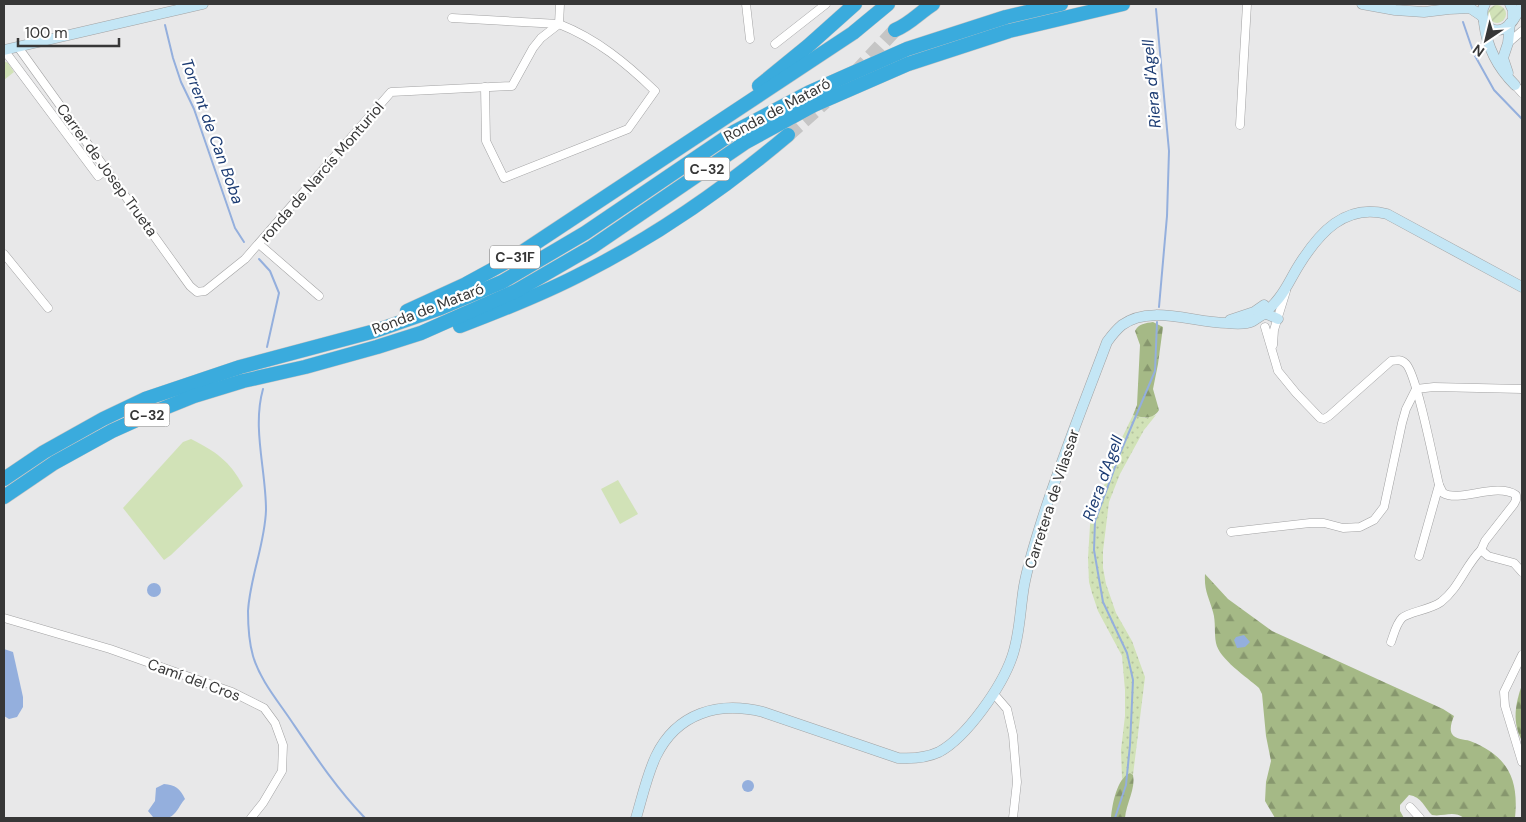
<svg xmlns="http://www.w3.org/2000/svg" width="1526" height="822" viewBox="0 0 1526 822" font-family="'DM Sans',sans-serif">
	<defs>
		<pattern id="grass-dots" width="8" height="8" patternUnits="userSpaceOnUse" patternTransform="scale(1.25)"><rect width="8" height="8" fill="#d1e2b7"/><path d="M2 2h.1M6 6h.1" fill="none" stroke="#b4c29e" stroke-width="1.8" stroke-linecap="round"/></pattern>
		<pattern id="forest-firs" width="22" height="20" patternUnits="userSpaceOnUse" patternTransform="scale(1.25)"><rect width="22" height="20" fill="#a5b986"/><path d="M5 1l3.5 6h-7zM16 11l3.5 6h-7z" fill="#87976e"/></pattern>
		<pattern id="garden-furrows" width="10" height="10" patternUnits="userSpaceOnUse" patternTransform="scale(1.25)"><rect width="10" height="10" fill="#d1e2b7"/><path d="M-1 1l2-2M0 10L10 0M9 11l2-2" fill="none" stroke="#b4c29e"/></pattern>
	</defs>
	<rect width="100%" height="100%" fill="#e8e8e9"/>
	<polygon fill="url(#grass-dots)" points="1133,415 1145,418 1156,415 1144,430 1120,474 1109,502 1103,551 1103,568 1106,584 1116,613 1132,641 1145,677 1133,775 1130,773 1122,779 1121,750 1125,716 1125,690 1122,656 1098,611 1092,593 1089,582 1088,558 1090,525 1118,446"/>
	<g fill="url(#forest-firs)">
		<path d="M1153,322L1163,327L1158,364L1153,389L1159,410C1153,420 1143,418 1133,415L1137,405L1140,345L1135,331C1138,324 1146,323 1153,322Z"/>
		<path d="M1205,574L1228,599L1272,631L1443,709L1454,716C1452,721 1449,729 1452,734C1456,740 1464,739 1470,741C1508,756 1519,779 1515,818H1464C1453,810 1444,817 1432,815C1424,807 1422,797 1409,795L1400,805V811L1404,818H1275L1265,801L1266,782L1271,761L1266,736L1262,694L1259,688C1247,677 1219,659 1216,643C1214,633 1216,622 1213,612C1209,597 1204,591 1205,574Z"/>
		<path d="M1522,685V741C1512,723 1515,704 1522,685Z"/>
		<path d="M1130,773L1133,775C1136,788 1126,804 1125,818H1111C1112,805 1117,778 1130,773Z"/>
	</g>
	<g fill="#d1e2b7">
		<polygon points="4,61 8,63 14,72 4,80"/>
		<path d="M191,439C215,451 230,461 243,486L171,555L164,560L123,508L183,442Z"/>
		<polygon points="618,480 638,514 620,524 601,489"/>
	</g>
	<circle fill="url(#garden-furrows)" cx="1497" cy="14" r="9"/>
	<g fill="#94afdd">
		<circle cx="154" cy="590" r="7"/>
		<polygon points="1244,635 1250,642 1245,647 1237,648 1234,640 1236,637"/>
		<polygon points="4,649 13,652 23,697 23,707 17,717 9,719 4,716"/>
		<circle cx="748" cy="786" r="6"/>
		<path d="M164,784C175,785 180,788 185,799C179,805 176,818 165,818C161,818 157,817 153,817L148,811L155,801L156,788Z"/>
	</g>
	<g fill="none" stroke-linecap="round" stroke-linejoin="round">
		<g stroke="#94afdd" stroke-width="2">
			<polyline points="1156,9 1169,151 1167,216 1159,307"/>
			<polyline points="1463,22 1474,54 1494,90 1522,119"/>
			<polyline points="165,25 173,58 181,82 194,109 235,228 244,242"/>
			<polyline points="259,259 270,271 279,293 267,347"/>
			<path d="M263,389C252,428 266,470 266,510C265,544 250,577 248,611C248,626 249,642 253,656C260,680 278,701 292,722C315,756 337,789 365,818"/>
			<polyline points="1115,818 1126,785 1130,745 1133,680 1127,653 1103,602 1094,550 1095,521 1121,451 1155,371 1157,322"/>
		</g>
		<g stroke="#c5c5c5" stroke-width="14" stroke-dasharray="14 7" stroke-linecap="butt">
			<polyline points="856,72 895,30"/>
			<polyline points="788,135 825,102"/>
		</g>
		<g stroke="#a2a2a3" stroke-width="9">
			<g id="street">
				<polyline points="746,4 750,39"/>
				<path d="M452,18L559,24C597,39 626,63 655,91L628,129L504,178L486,141L485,87"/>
				<polyline points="1508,43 1522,31"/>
				<polyline points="775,44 826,4"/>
				<polyline points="18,47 190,286 197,292 205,291 245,259 391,92 512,86 533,48 541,38 559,24 560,4"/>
				<polyline points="4,50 98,176 107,169"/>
				<polyline points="1515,85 1522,93"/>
				<polyline points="1240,125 1247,4"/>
				<polyline points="259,244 319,296"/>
				<polyline points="4,254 48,308"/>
				<path d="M1265,327L1278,371L1296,393L1320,418L1324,419L1329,416L1391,361C1397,360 1401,359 1406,364C1417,375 1434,464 1439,485L1443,493C1460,503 1496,482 1516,495V500L1514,504L1485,541L1481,550L1488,556L1514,563L1522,572"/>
				<polyline points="1273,345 1274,330 1286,291"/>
				<polyline points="1231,532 1310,523 1324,523 1343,528 1360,527 1374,520 1384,507 1402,423 1406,409 1416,389 1434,387 1522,389"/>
				<polyline points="1419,556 1439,485"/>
				<polyline points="4,618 110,649 232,692 264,708 275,723 283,745 282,771 263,803 251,818"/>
				<path d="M1391,642C1394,634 1396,624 1402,618C1408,612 1430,610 1441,602C1459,588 1465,566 1481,550"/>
				<polyline points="1522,655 1504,692 1505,706 1522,762"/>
				<polyline points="994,694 1007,709 1013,735 1017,782 1013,818"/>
				<polyline points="1410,807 1420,818"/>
			</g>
		</g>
		<g stroke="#a2a2a3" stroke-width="11">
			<g id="secondary">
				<polyline points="1362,4 1395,10 1424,12 1449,9 1470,8 1482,16"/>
				<path d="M1485,4C1477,17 1489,37 1505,28C1513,24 1517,13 1522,6"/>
				<polyline points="1510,4 1513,10 1513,20"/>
				<path d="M1484,23C1487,48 1497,67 1515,85"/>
				<polyline points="4,50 203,4"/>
				<polyline points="1508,73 1503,58 1508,43 1510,23"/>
				<polyline points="1260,315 1267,314 1278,319"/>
				<polyline points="1230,320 1254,312 1264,305"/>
				<path d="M636,818C642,798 647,775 656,756C677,713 718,701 763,712L898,758C913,759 926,758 939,752C967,737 1002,686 1012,657C1020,635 1020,609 1024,586C1028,564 1035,542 1042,520C1061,460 1085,401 1107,342C1112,335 1116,330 1122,325C1150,304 1194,323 1227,323C1235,324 1245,325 1253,321C1263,315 1272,307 1279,298C1287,288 1292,276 1299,265C1319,233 1345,203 1387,214L1522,287"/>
			</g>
		</g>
		<g stroke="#c3c3c3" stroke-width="15">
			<g id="highway">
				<path d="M895,30C910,24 920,12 933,4"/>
				<polyline points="759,86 808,46 855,4"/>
				<polyline points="407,311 466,284 510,260 853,33 888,4"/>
				<path d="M460,326C502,310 543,294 583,273C656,236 725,188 788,135"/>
				<polyline points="4,479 44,452 103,419 145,399 240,367 375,331 438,309 502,282 585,233 734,132 810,92 907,49 1006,17 1061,4"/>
				<polyline points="4,497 54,463 112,431 152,413 194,396 243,381 305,367 377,347 421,333 516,291 592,247 746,142 814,105 908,64 1009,31 1123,4"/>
			</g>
		</g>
		<use href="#street" stroke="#fff" stroke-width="8"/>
		<use href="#secondary" stroke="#c4e6f5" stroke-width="10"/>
		<use href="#highway" stroke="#3aabdd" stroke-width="14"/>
	</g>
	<g text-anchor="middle" stroke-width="4.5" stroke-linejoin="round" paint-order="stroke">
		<g fill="#fff" stroke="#737373" stroke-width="1">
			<rect x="684.5" y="157.5" width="45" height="23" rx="4"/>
			<rect x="490" y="245.5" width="50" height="23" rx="4"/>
			<rect x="124.5" y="403.5" width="45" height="23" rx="4"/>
		</g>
		<g font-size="14" font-weight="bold" fill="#373737">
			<text x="707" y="174">C-32</text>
			<text x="515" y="262">C-31F</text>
			<text x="147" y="420">C-32</text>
		</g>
		<g font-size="15" fill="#373737" stroke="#fff">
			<text transform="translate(777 110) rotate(-28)" y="5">Ronda de Mataró</text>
			<text transform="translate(107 170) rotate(54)" y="5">Carrer de Josep Trueta</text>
			<text transform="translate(322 172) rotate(-49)" y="5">ronda de Narcís Monturiol</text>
			<text transform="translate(428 309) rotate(-21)" y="5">Ronda de Mataró</text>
			<text transform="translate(1052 499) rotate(-72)" y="5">Carretera de Vilassar</text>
			<text transform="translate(194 680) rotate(20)" y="5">Camí del Cros</text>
		</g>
		<g font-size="16" font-style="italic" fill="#1a3a72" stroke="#fff">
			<text transform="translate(1151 84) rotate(-95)" y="6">Riera d'Agell</text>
			<text transform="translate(213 131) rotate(70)" y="6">Torrent de Can Boba</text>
			<text transform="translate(1102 478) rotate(-70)" y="6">Riera d'Agell</text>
		</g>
	</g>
	<rect width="1526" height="822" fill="none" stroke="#373737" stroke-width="10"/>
	<g transform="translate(1486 40) rotate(215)" stroke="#ffffff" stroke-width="4" paint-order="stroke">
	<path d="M0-4L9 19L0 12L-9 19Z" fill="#373737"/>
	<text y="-8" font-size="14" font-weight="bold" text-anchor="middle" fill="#373737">N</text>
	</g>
	<path d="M18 38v8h101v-8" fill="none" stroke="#373737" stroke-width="2.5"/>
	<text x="25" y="38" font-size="15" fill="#373737" stroke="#ffffff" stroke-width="4" paint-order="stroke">100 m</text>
</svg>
